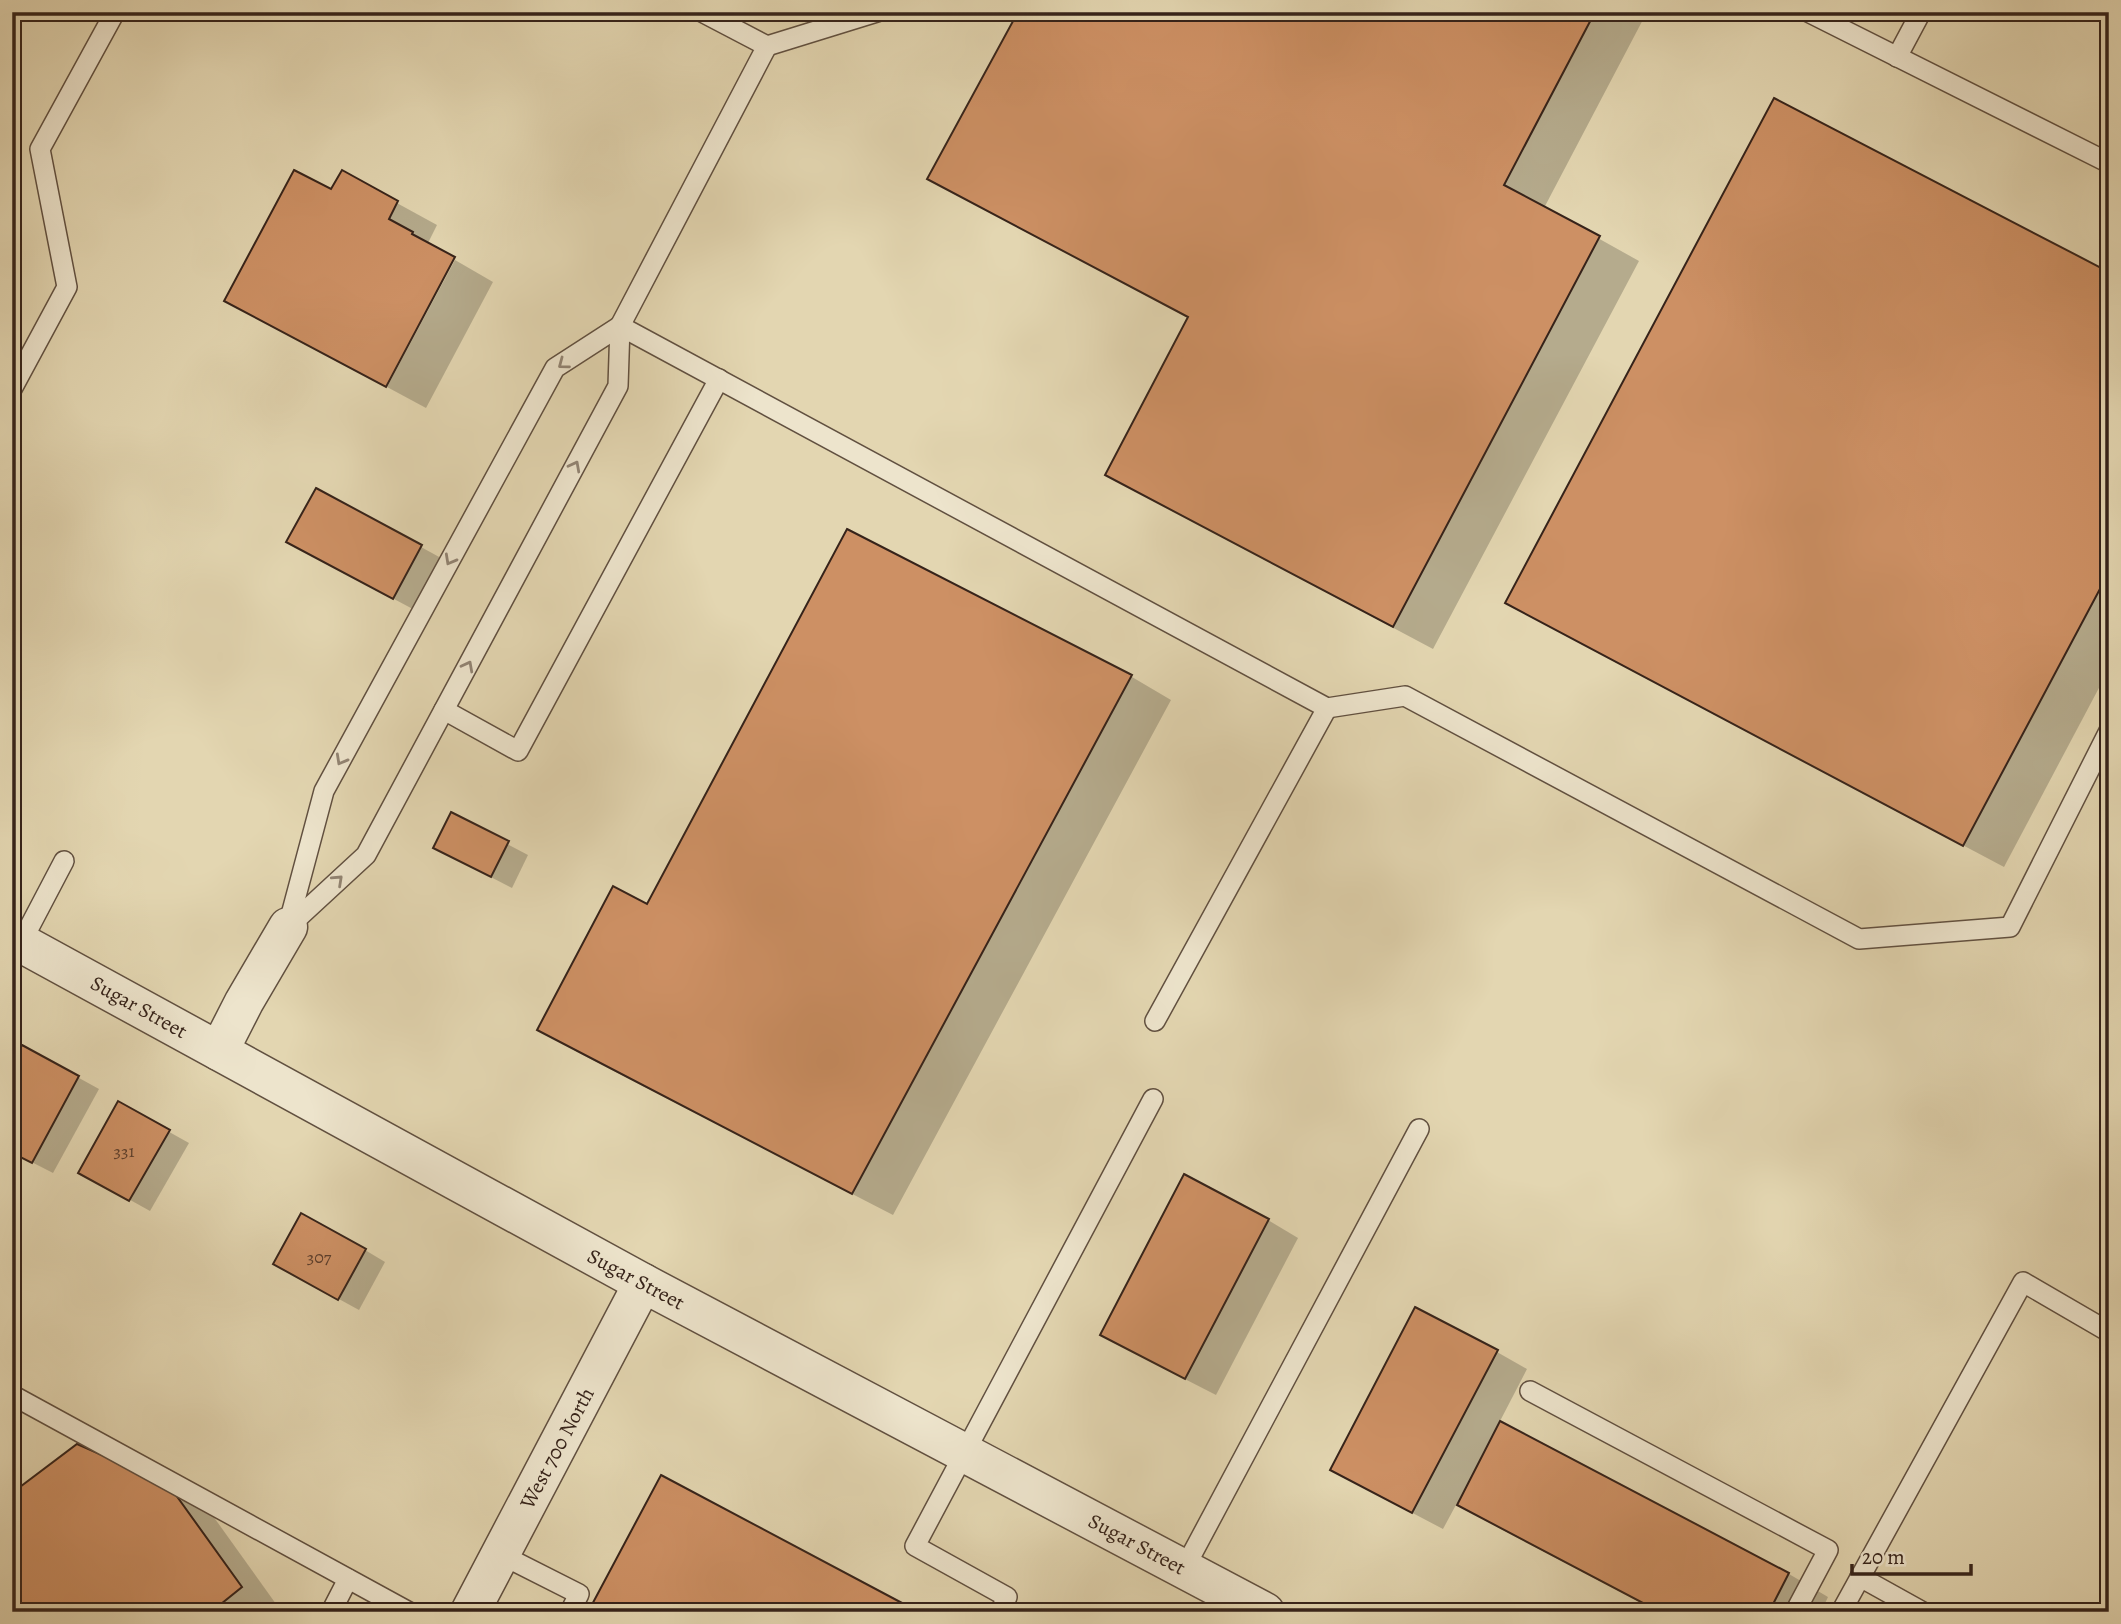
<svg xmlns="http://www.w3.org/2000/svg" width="2121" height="1624" viewBox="0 0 2121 1624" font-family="Alegreya,serif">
	<rect width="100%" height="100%" fill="#e3d6b1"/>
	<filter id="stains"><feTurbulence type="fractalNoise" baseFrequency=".00286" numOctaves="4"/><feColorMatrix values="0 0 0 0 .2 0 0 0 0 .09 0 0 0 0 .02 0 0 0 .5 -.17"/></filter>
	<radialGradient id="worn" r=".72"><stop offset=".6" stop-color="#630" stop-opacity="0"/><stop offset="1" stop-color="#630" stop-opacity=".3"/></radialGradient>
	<g fill="#0003">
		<polygon points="1020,12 1647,12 1544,208 1639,261 1433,649 1147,497 1189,318 969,201"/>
		<polygon points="342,173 437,225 428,243 332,191"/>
		<polygon points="455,260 493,282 426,408 387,387"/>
		<polygon points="2109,274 2109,669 2004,867 1548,625"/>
		<polygon points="317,490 452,564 424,615 319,559"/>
		<polygon points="848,531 1132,677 1171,700 893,1215 579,1053 539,1030 648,907"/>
		<polygon points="452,815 528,855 512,888 456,859"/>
		<polygon points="23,1047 99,1089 53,1173 12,1152"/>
		<polygon points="119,1104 189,1143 150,1211 80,1172"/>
		<polygon points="1268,1220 1298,1238 1216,1395 1132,1352"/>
		<polygon points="365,1250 385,1262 359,1310 295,1275"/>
		<polygon points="1497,1352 1527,1369 1499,1423 1789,1574 1828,1597 1821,1612 1659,1612 1499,1528 1457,1503 1443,1529 1363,1487"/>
		<polygon points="167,1486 208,1509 281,1611 12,1612"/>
	</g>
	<g fill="#cd9064" stroke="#36231a" stroke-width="2">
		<polygon points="1018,12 1595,12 1504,185 1600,236 1393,627 1105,475 1188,317 927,179"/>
		<polygon points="1774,98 2109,272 2109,572 1963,846 1505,603"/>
		<polygon points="294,170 331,189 342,170 398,201 389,219 413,232 412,234 455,257 386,387 224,301"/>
		<polygon points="316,488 422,545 393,599 286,542"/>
		<polygon points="847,529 1132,675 852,1194 537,1030 613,886 647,904"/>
		<polygon points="451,812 509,841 491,877 433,848"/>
		<polygon points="22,1045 79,1076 32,1163 12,1153 12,1064"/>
		<polygon points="118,1101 170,1130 129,1201 78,1173"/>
		<polygon points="1184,1174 1269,1219 1185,1379 1100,1335"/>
		<polygon points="301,1213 366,1249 338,1300 273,1264"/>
		<polygon points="1415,1307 1498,1350 1412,1513 1330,1470"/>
		<polygon points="1500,1421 1789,1573 1769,1612 1660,1612 1457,1505"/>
		<polygon points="77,1444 168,1484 242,1587 211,1612 12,1612 12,1493"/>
		<polygon points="661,1475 919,1612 588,1612"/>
	</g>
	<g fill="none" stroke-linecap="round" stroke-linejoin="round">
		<g stroke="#615040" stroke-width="22">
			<g id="service">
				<polyline points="1808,12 2109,163"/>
				<polyline points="767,46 877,12"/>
				<polyline points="1897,57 1921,12"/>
				<polyline points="620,326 1327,708 1405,696 1859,939 2010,927 2109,731"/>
				<polyline points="12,389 67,287 40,149 115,12"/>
				<polyline points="444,710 518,751 719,379"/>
				<polyline points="288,926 324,791 555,368 620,326"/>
				<polyline points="288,927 366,855 618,386 620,326 767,46 702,12"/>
				<polyline points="21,943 64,861"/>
				<polyline points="1155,1021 1327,708"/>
				<polyline points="1530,1391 1828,1550 1795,1612"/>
				<polyline points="12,1395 409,1612"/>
				<polyline points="500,1554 579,1594 570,1612"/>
				<polyline points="1184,1569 1419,1129"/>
				<polyline points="1860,1577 1923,1612"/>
				<polyline points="331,1612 348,1579"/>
				<polyline points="1000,1612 1007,1597 915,1546 1153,1099"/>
				<polyline points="1841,1612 2023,1282 2109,1332"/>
			</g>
		</g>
		<g stroke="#615040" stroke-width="41">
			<g id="minor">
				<polyline points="219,1051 244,1002 288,927"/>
				<polyline points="470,1612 643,1283"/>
			</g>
		</g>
		<g stroke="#615040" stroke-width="41">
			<polyline id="tertiary" points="12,938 643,1283 1265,1612"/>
		</g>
		<use href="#service" stroke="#ede4cc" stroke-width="19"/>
		<use href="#minor" stroke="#ede4cc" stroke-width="38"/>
		<use href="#tertiary" stroke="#ede4cc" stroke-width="38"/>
	</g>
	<defs><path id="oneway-chevron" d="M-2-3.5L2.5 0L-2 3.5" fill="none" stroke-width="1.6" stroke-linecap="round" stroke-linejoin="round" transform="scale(1.75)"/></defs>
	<g stroke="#928473">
		<use href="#oneway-chevron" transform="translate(563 364) rotate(143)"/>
		<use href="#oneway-chevron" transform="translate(575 466) rotate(-62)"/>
		<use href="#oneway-chevron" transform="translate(450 560) rotate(119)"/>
		<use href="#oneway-chevron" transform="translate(468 666) rotate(-62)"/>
		<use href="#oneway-chevron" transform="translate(341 760) rotate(119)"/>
		<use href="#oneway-chevron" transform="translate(338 880) rotate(-43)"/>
	</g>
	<g text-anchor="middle" stroke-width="5" stroke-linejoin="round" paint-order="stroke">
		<g font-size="18" fill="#5c3e2c">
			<text x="124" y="1157">331</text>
			<text x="319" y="1263">307</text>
		</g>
		<g font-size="21" fill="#36231a" stroke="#ede4cc">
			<text transform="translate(139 1007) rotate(29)" y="7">Sugar Street</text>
			<text transform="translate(636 1279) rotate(28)" y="7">Sugar Street</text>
			<text transform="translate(557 1448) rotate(-62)" y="7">West 700 North</text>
			<text transform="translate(1137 1544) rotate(28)" y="7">Sugar Street</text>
		</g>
	</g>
	<rect width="2121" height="1624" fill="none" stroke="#e3d6b1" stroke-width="42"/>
	<rect x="14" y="14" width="2093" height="1596" fill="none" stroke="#36231a" stroke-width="3.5"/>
	<rect x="21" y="21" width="2079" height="1582" fill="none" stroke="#36231a" stroke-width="2"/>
	<path d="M1852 1564v10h119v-10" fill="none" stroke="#36231a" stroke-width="3.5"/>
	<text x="1862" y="1564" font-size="21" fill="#36231a" stroke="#ede4cc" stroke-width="5" paint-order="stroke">20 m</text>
	<rect width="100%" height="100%" filter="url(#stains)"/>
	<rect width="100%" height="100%" fill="url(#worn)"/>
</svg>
